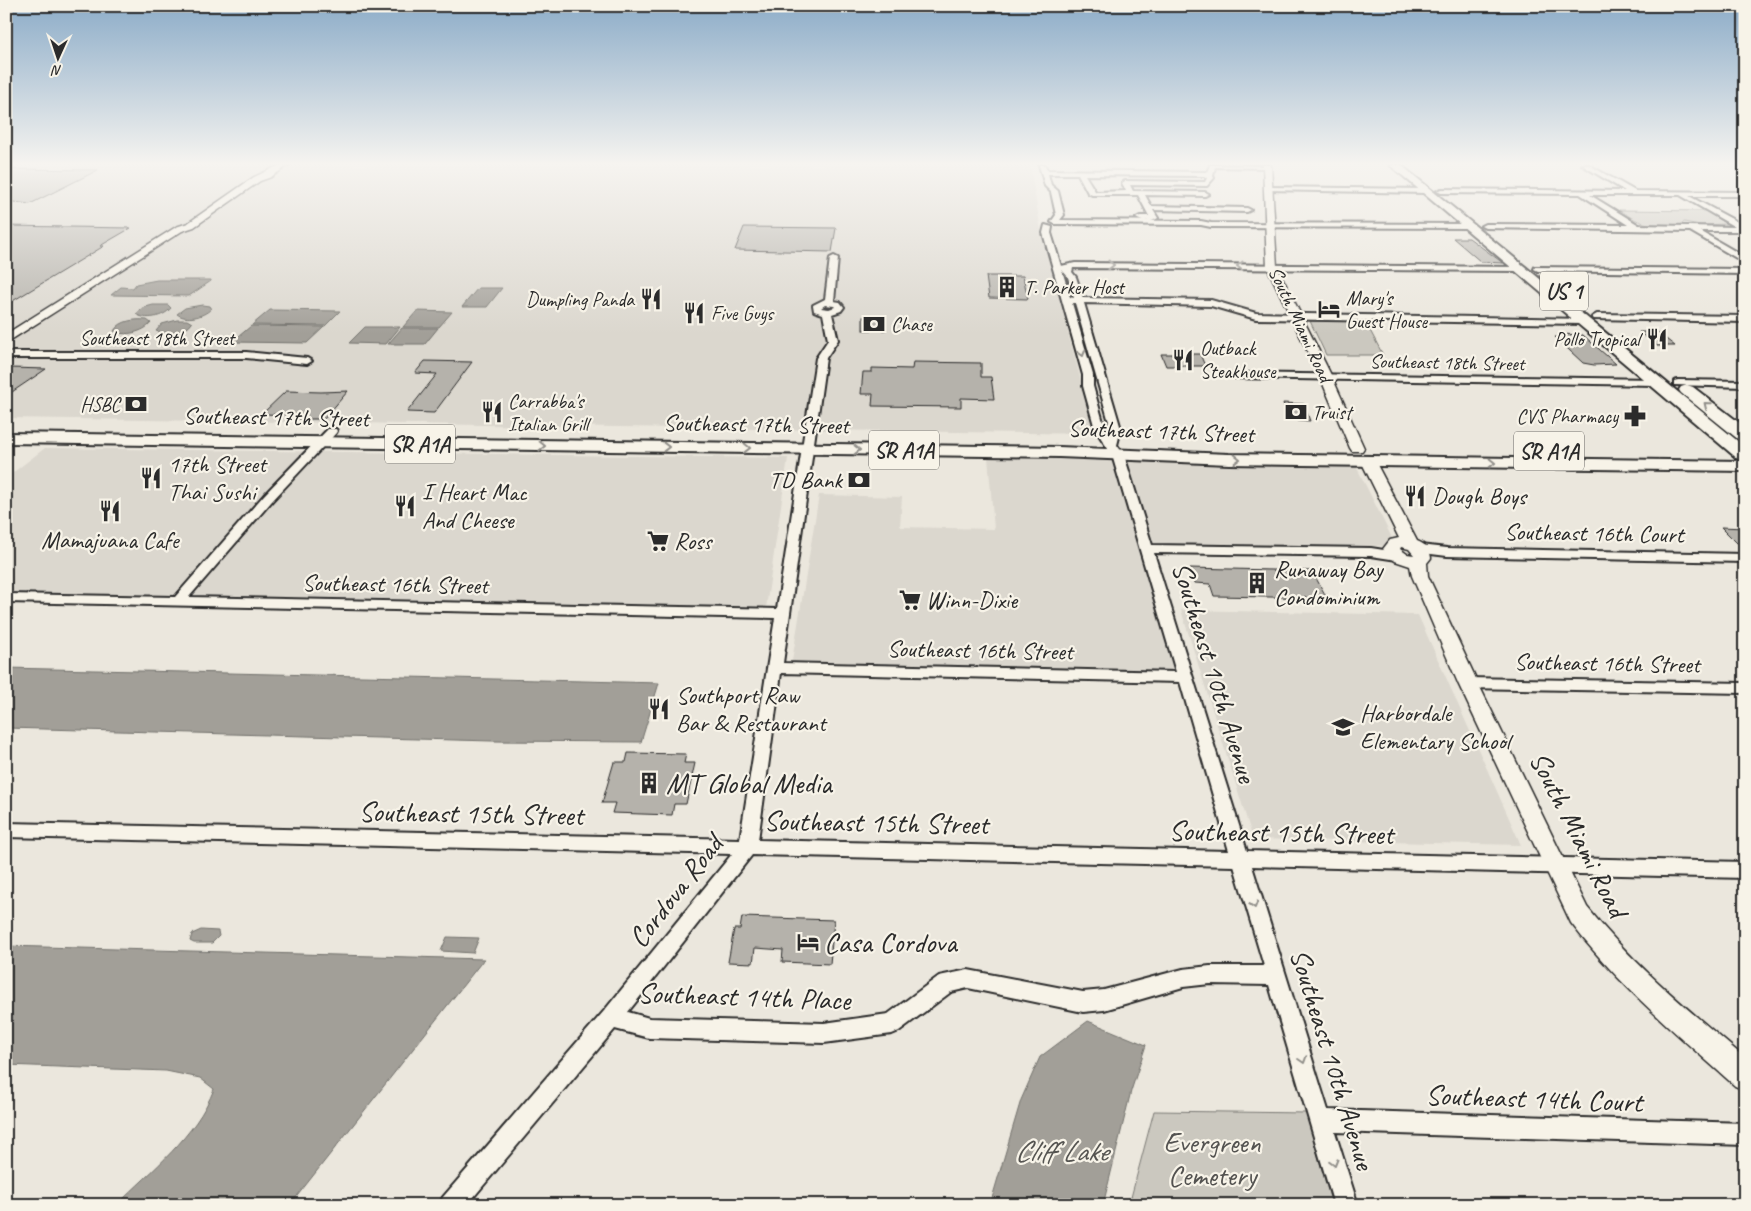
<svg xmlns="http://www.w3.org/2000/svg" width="1751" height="1211" viewBox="0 0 1751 1211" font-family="Caveat,sans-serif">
	<rect width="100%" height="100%" fill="#ebe7dd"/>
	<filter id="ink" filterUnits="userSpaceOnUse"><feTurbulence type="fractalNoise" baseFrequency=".02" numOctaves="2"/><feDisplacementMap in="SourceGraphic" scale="10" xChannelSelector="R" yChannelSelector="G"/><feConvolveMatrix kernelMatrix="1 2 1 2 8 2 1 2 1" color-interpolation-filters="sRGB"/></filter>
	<g filter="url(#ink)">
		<g fill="#dbd7ce">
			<polygon points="6,165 1030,165 1040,225 1095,434 6,418"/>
			<polygon points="45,448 788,458 766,608 6,593 6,478"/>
			<polygon points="988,457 1356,466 1396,546 1141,544 1178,673 792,661 819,495 902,497 900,527 994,529"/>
			<polygon points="1181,610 1418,615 1521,845 1253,839"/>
		</g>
		<g fill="#cbc8bf" stroke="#7b7a75">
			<path d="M1619,210L1706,211L1726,224L1700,225L1684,222L1680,225C1650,225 1645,227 1619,210Z"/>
			<polygon points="1310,321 1365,321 1383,355 1326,355"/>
			<polygon points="1154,1111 1306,1113 1332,1205 1129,1205"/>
		</g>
		<g fill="#a29f98" stroke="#72716c">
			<polygon points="157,280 211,280 211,281 189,296 111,295 121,287 133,288 136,284"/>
			<polygon points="478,288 502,288 487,307 462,307"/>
			<path d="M153,305H168L171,308C164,317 145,321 136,314L142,308Z"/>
			<path d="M202,305L209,306L211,309C203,317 186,321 177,314L185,308Z"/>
			<polygon points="270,310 340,311 325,326 252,325"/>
			<polygon points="417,311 452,312 439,327 403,327"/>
			<path d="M147,320L151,323C144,332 124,337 114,331C120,320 136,319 147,320Z"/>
			<path d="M177,320H187L192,323C186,333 167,336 156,331L162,324Z"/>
			<polygon points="251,326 324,327 307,343 232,342"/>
			<polygon points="365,327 400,327 386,344 349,343"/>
			<polygon points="402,328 438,328 425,344 388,344"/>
			<polygon points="6,668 583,681 659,683 641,742 492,741 6,728"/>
			<polygon points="201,930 218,931 219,936 212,943 194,943 190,941 192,934"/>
			<polygon points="447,937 479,938 473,953 441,951"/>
			<path d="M6,946L484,959L290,1205H117C152,1170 196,1136 214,1089L200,1078L166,1071L6,1065Z"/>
			<polygon points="1088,1021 1146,1045 1131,1091 1103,1205 990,1205 1021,1100 1040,1057"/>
		</g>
		<g fill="#b5b2ab" stroke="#2b2b2b">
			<polygon points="14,169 98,170 30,204 6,201 6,172"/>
			<polygon points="6,226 131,228 100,246 104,246 6,305"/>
			<polygon points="744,227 836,228 832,252 735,250"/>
			<polygon points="1453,238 1469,238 1503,263 1481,262"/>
			<polygon points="986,276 1023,276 1028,299 989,298"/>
			<rect x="863" y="317" width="22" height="13"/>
			<polygon points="1639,332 1657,332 1675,346 1657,346"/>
			<polygon points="1558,334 1583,335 1616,364 1594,365 1583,363 1555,337 1560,337"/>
			<polygon points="1161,354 1200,354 1205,366 1166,366"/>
			<polygon points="425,361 472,362 434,413 407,412 437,374 415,373"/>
			<polygon points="913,362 981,363 981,377 991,377 994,399 961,398 961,407 872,406 873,394 861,394 863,372 872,372 872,368 912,369"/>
			<polygon points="10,368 46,369 6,396 6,369"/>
			<polygon points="286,391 321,392 348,391 324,419 295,419 299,415 262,414"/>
			<polygon points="1283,403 1304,404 1310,421 1288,419"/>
			<polygon points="1721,527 1745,528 1745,543 1737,543"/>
			<polygon points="1190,568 1312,571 1327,598 1214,596 1210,584 1195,583"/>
			<polygon points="628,753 686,754 684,763 695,763 686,804 674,804 672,815 612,813 615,803 602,803 614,762 626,762"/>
			<polygon points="742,917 834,920 830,964 782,962 783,950 755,948 753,963 728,962 734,929 740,929"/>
		</g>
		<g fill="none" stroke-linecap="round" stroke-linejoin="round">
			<g stroke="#2b2b2b" stroke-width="4">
				<g id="minor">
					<path d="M1039,165H1045L1047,170L1207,172L1210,165L1270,166L1267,168L1215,167L1213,176L1214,178L1207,186L1130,185L1133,191L1205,192L1209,194L1205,196L1145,195L1151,206L1247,208L1251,210L1247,212L1153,210L1158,218C1153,222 1141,222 1136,218L1140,216H1149L1138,195H1092L1088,193L1078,174H1048L1051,185L1058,191L1064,215L1060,220L1201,221L1211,223L1469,224L1473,226L1469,228L1211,227L1201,225L1055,224L1051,222L1056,215L1051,192L1045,186ZM1085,175L1204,176L1207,178L1205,182L1125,181L1122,183L1126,191L1097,192L1095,191Z"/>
					<path d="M1582,165H1589L1635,191L1745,192V196H1689L1745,226V231H1700L1745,257V263L1690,231L1485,228L1481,226L1485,224L1628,225L1580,194L1441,193L1437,191L1441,189L1625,191ZM1590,195H1680L1735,227L1639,225Z"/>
					<polygon points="1269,187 1426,189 1430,191 1426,193 1267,190 1267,188"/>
					<path d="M1045,225L1052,227L1051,233L1061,266L1075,263L1520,267L1524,269L1520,271L1073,268L1072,272L1076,277L1083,298L1211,300L1256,313L1585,319L1587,321L1582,324L1256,319L1211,306L1084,303L1121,429L1117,445L1124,455L1152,545L1371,548L1397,552L1403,556L1397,560L1371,556L1154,553L1247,851L1745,862V878L1252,866L1328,1110L1745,1123V1145L1335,1132L1358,1205H1334L1269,985L1210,984L1183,987L1104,1010L1083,1012L968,988L951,992L899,1031L892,1034L824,1043L649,1038L615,1029L467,1205H439L443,1197L604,1011L732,854L6,837V823L740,839L775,618L6,602V594L175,597L264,495L328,429H336L337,431L336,433L272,501L189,597L777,609L816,358L828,340L823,314L814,311L813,305L825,299L830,258L834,256L838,258L834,301L840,302L844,307L841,311L832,314L838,340L826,358L783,663L1176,672L1112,455L1095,429L1083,386V375L1043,233ZM1062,270L1068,277L1074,298L1070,297ZM1072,303H1075L1111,429L1109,434L1105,429L1093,386V375ZM825,305L834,306L835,307L829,309L821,308ZM781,673L1180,682L1229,851L758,840ZM752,855L1234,866L1264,966H1210L1183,969L1104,990L1083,992L968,970L939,976L888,1014L824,1023L649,1018L628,1012Z"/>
					<polygon points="1535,267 1745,269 1745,274 1538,271 1534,269"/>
					<polygon points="1597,314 1745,316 1745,322 1594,319 1592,317"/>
					<polygon points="6,352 246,352 307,358 312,361 307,364 246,358 6,358"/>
					<polygon points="1237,373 1656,379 1661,382 1656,385 1233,378 1233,374"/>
					<polygon points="1678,380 1745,381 1745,387 1674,385 1674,381"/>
					<polygon points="1420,545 1447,548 1745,554 1745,562 1447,556 1415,552 1414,549"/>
					<polygon points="1468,678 1745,683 1745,693 1468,688 1463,687 1460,683 1463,679"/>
				</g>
			</g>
			<g stroke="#2b2b2b" stroke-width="3">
				<g id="tertiary">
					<polygon points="280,165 289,165 271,177 260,181 194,227 182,231 6,343 6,334 176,227 188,223 254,177"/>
					<polygon points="1263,165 1271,165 1277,267 1332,377 1364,448 1362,451 1352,451 1350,448 1320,377 1267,267"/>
					<path d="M1368,457L1373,458L1375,461L1417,541C1425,544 1430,549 1431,558L1427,563L1428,576L1478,683L1587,907C1633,965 1689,1010 1745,1058V1090L1735,1086C1677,1034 1618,985 1571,923L1458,683L1412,576L1410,566L1395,561L1383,549L1390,540L1399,538L1361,461L1363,458ZM1401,547L1409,549L1414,555L1407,554L1400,549Z"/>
				</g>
			</g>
			<g stroke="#2b2b2b" stroke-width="4">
				<g id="primary">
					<polygon points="1390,165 1401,165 1745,447 1745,471 1229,464 1059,457 6,443 6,433 1059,447 1229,454 1743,461 1739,460"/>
					<polygon points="1687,385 1693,387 1745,427 1745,441 1739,440 1681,393 1679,390 1681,387"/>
				</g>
			</g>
			<use href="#minor" fill="#f7f3e8" fill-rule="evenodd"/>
			<use href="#tertiary" fill="#f7f3e8" fill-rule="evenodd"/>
			<use href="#primary" fill="#f7f3e8" fill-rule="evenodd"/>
		</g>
		<defs><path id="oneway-chevron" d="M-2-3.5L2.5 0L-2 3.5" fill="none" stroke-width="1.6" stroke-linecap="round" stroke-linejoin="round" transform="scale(1.25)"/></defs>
		<g stroke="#918f8a">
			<use href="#oneway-chevron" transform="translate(1111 265)"/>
			<use href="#oneway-chevron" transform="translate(1240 266) rotate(-179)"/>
			<use href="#oneway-chevron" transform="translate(1082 353) rotate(74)"/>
			<use href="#oneway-chevron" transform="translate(1707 405) rotate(-141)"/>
			<use href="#oneway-chevron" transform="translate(542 446) rotate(1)"/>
			<use href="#oneway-chevron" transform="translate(666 447)"/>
			<use href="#oneway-chevron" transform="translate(747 448) rotate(1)"/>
			<use href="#oneway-chevron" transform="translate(857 450) rotate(1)"/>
			<use href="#oneway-chevron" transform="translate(1237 459) rotate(1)"/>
			<use href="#oneway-chevron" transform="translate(1492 463) rotate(1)"/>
			<use href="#oneway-chevron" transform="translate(1254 905) rotate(73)"/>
			<use href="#oneway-chevron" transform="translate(1303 1060) rotate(72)"/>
			<use href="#oneway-chevron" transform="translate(1334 1163) rotate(74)"/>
		</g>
	</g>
	<linearGradient id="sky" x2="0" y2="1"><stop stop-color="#8cacc8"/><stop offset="0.49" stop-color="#f6f4f0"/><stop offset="1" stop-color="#f6f4f0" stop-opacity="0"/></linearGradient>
	<rect width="1751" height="334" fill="url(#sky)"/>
	<defs>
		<g id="building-bare" transform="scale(1.725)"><path d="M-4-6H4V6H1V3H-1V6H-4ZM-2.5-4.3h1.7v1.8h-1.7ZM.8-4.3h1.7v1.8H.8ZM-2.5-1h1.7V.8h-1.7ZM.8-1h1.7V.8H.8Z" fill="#2b2b2b" stroke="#f7f3e8" stroke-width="2.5" paint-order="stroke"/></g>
		<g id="restaurant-bare" transform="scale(1.725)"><path d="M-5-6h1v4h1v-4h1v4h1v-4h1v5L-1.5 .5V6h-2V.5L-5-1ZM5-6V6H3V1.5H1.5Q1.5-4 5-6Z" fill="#2b2b2b" stroke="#f7f3e8" stroke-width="2.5" paint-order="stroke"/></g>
		<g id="hotel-bare" transform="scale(1.725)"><path d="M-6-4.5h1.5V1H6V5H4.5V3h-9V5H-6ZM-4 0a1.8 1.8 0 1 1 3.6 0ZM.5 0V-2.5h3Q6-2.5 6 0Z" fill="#2b2b2b" stroke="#f7f3e8" stroke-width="2.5" paint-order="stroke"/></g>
		<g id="bank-bare" transform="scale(1.725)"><path d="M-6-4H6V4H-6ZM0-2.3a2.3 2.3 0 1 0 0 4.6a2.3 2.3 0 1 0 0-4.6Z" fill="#2b2b2b" stroke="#f7f3e8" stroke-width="2.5" paint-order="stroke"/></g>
		<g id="pharmacy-bare" transform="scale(1.725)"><path d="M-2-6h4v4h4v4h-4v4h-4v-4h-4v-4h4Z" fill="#2b2b2b" stroke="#f7f3e8" stroke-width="2.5" paint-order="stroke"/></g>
		<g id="supermarket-bare" transform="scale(1.725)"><path d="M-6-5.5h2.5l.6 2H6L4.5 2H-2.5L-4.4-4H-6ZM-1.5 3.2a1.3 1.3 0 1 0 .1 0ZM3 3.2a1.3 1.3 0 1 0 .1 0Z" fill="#2b2b2b" stroke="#f7f3e8" stroke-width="2.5" paint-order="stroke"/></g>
		<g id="school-bare" transform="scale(1.725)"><path d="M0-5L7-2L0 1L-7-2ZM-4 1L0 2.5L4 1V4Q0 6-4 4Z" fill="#2b2b2b" stroke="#f7f3e8" stroke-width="2.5" paint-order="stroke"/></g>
	</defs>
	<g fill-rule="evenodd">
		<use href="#building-bare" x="1007" y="287"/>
		<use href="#restaurant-bare" x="651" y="299"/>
		<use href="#hotel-bare" x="1329" y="309"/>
		<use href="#restaurant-bare" x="694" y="313"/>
		<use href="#bank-bare" x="874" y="324"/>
		<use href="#restaurant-bare" x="1657" y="339"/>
		<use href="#restaurant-bare" x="1183" y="360"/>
		<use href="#bank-bare" x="136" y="404"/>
		<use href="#restaurant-bare" x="492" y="412"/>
		<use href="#bank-bare" x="1296" y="412"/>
		<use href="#pharmacy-bare" x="1635" y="416"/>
		<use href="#restaurant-bare" x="151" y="478"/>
		<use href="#bank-bare" x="859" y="480"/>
		<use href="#restaurant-bare" x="1415" y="496"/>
		<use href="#restaurant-bare" x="405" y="506"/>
		<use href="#restaurant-bare" x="110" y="511"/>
		<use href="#supermarket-bare" x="658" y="541"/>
		<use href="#building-bare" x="1257" y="583"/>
		<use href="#supermarket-bare" x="910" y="600"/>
		<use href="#restaurant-bare" x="659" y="709"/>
		<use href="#school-bare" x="1343" y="727"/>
		<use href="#building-bare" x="649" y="783"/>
		<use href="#hotel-bare" x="808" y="942"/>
	</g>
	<g text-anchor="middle" stroke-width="4.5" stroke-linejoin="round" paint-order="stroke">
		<g font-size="20" fill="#2b2b2b" stroke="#f7f3e8" text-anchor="start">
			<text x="1024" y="294">T. Parker Host</text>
			<text x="1346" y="305">Mary's<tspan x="1346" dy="23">Guest House</tspan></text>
			<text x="634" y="306" text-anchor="end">Dumpling Panda</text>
			<text x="711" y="320">Five Guys</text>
			<text x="891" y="331">Chase</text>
			<text x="1640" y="346" text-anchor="end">Pollo Tropical</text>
			<text x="1200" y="355">Outback<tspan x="1200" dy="23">Steakhouse</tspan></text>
			<text x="508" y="408">Carrabba's<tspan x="508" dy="23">Italian Grill</tspan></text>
			<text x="120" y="411" text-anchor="end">HSBC</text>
			<text x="1312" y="419">Truist</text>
			<text x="1618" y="423" text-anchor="end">CVS Pharmacy</text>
		</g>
		<g font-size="20" fill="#2b2b2b" stroke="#f7f3e8">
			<text transform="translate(1301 324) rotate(65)" y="7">South Miami Road</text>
			<text x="157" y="345">Southeast 18th Street</text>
			<text transform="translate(1447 362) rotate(1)" y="7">Southeast 18th Street</text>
		</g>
		<g fill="#f7f3e8" stroke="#686764" stroke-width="1">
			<rect x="1540" y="271.5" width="48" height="39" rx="4"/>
			<rect x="385" y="424.5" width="70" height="39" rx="4"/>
			<rect x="869" y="430.5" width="70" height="39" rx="4"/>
			<rect x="1514" y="431.5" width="70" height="39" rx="4"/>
		</g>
		<g font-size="22" font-weight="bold" fill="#2b2b2b">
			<text x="1564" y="299">US 1</text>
			<text x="420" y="452">SR A1A</text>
			<text x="904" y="458">SR A1A</text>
			<text x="1549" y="459">SR A1A</text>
		</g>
		<g font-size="24" fill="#2b2b2b" stroke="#f7f3e8">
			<text transform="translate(276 417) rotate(1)" y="8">Southeast 17th Street</text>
			<text transform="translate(756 424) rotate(1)" y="8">Southeast 17th Street</text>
			<text transform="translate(1161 431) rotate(2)" y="8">Southeast 17th Street</text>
			<text transform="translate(1594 533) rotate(1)" y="8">Southeast 16th Court</text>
			<text transform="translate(395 584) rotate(1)" y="8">Southeast 16th Street</text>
			<text transform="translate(980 650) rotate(1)" y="8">Southeast 16th Street</text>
			<text transform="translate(1607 663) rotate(1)" y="8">Southeast 16th Street</text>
		</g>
		<g font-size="24" fill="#2b2b2b" stroke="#f7f3e8" text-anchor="start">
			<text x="168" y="472">17th Street<tspan x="168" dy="28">Thai Sushi</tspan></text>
			<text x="842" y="488" text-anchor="end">TD Bank</text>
			<text x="422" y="500">I Heart Mac<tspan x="422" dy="28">And Cheese</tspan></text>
			<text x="1432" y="504">Dough Boys</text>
			<text x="110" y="548" text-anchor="middle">Mamajuana Cafe</text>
			<text x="674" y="549">Ross</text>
			<text x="1274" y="577">Runaway Bay<tspan x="1274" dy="28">Condominium</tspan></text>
			<text x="926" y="608">Winn-Dixie</text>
			<text x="676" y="703">Southport Raw<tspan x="676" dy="28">Bar &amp; Restaurant</tspan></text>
			<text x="1360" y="721">Harbordale<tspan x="1360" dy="28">Elementary School</tspan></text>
		</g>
		<g font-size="29" fill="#2b2b2b" stroke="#f7f3e8">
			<text transform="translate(1215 672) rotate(73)" y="10">Southeast 10th Avenue</text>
			<text transform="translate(471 813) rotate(1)" y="10">Southeast 15th Street</text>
			<text transform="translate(876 822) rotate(1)" y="10">Southeast 15th Street</text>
			<text transform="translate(1281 832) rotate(1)" y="10">Southeast 15th Street</text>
			<text transform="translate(1579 834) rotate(63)" y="10">South Miami Road</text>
			<text transform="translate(675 891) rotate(-52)" y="10">Cordova Road</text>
			<text transform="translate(744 996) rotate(2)" y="10">Southeast 14th Place</text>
			<text transform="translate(1333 1059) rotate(73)" y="10">Southeast 10th Avenue</text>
			<text transform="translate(1534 1098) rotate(2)" y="10">Southeast 14th Court</text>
		</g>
		<g font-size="29" fill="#2b2b2b" stroke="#f7f3e8" text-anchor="start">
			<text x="666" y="793">MT Global Media</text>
			<text x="824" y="952">Casa Cordova</text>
		</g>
		<g font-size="29" fill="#535250" stroke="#f7f3e8">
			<text x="1212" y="1152">Evergreen<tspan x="1212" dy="33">Cemetery</tspan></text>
		</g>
		<g font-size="30" font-style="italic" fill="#555451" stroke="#f7f3e8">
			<text x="1061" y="1161">Cliff Lake</text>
		</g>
	</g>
	<rect width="1751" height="1211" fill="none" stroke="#f7f3e8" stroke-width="25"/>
	<rect x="12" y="12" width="1726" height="1186" fill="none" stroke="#2b2b2b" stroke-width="2" filter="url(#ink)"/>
	<g transform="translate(58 58) rotate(183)" stroke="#f7f3e8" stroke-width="4" paint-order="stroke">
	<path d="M0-4L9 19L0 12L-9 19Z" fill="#2b2b2b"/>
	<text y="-8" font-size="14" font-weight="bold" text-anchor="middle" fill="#2b2b2b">N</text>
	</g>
</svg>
